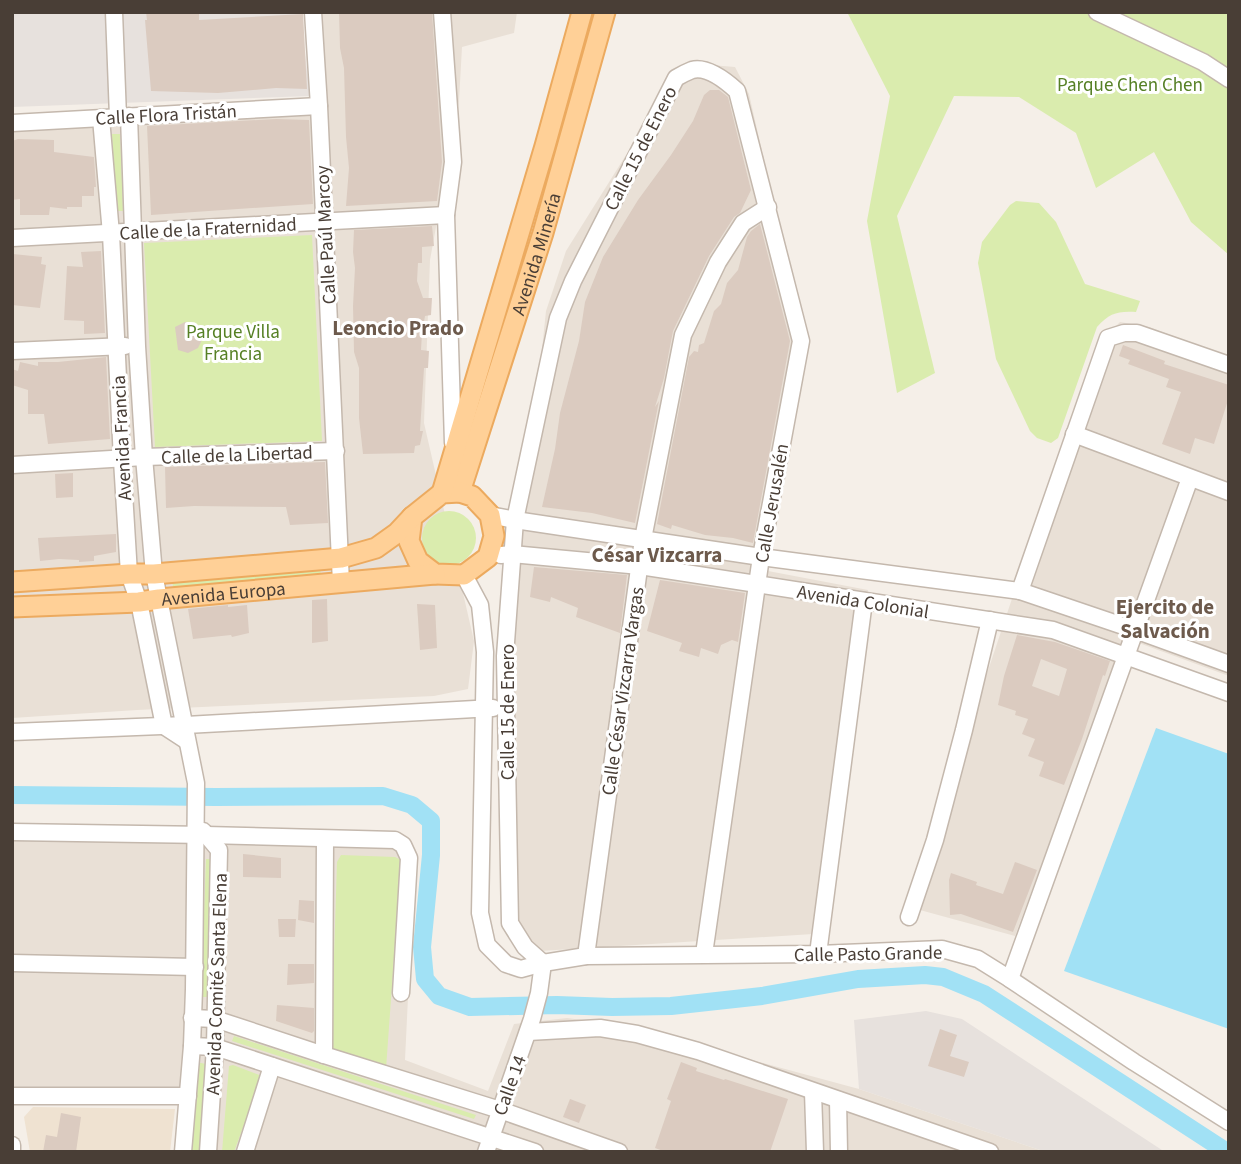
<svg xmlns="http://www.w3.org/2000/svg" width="1241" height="1164" viewBox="0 0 1241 1164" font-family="'Source Sans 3',sans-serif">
	<rect width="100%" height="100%" fill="#f5efe8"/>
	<g fill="#e9e0d6">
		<polygon points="320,12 517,12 514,33 462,47 459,101 430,260 424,423 474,641 468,689 434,696 137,710 12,718 12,115 326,99"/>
		<polygon points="699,64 735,67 749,94 804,336 768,571 868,590 829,933 540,951 508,934 513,626 546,311 566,251 666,91"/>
		<polygon points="1120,322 1149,327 1229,357 1229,676 1128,639 1104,696 1015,936 909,907 1070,425 1105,337"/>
		<polygon points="12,826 395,834 415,852 405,1060 488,1091 514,1024 567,1018 627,1026 859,1089 1046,1152 194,1152 200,1094 12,1089"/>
	</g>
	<g fill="#e7e1dd">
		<polygon points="12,12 300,12 310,96 12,107"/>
		<polygon points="926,1011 962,1019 1165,1152 1046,1152 859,1089 854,1020"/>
	</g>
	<polygon fill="#efe2d1" points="33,1107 175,1109 170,1152 30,1152 24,1117"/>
	<g fill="#daecae">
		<polygon points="847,12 1229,12 1229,255 1191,222 1154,152 1096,188 1076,133 1019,97 954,96 897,216 935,373 897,393 867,221 890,96"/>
		<polygon points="112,134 120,134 123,211 115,211"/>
		<path d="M1016,201L1039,203L1056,222L1085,284L1140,301L1136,312C1117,311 1110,313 1097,327L1058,438L1051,443L1037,438L1030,431L996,359L978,263L982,242L1010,205Z"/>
		<polygon points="312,235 322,441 155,447 144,243"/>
		<circle cx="449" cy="538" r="27"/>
		<polygon points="320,568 321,576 174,591 172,582"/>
		<polygon points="341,855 395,857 401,860 386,1069 331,1051 337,862"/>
		<polygon points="206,859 215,859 210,997 201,997"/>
		<polygon points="234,1036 476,1115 474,1119 232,1041"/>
		<polygon points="196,1062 206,1064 199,1152 190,1152"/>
		<polygon points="233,1065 262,1076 234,1152 222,1152 229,1066"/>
	</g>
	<polygon fill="#a1e1f5" points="1156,728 1229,754 1229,1029 1064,971"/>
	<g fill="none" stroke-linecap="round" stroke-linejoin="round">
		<polyline stroke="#a1e1f5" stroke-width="18" points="12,795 216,797 383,796 412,805 431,821 431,855 422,947 425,979 439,996 470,1007 557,1005 612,1007 671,1006 762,996 858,979 925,975 943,977 984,994 1227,1152"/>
	</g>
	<g fill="#dbcbc0" fill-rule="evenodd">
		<polygon points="146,12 199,12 199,20 303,14 307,89 276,88 218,93 151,91 145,20 147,20"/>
		<polygon points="339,12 432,12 442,162 437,201 346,206 349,168 346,137 344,68 340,48"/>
		<polygon points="710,90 719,90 728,97 751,190 740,213 734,217 709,256 673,331 664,378 655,407 659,401 635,523 592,513 542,507 555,449 560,413 579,341 585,302 603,257 638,200 671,155 693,121 704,95"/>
		<polygon points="276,119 309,120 313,204 151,215 147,126"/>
		<polygon points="18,139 54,140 54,152 94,157 96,187 94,187 94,196 82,196 82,207 67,207 67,209 50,207 49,215 20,215 20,199 12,200 12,141"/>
		<polygon points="760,224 790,341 753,543 733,538 705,535 672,525 671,529 657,524 689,357 694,351 698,352 699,345 704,343 714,311 721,304 727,283 738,270 747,237 751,231"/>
		<polygon points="432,226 434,246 422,247 422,263 418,263 417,281 423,298 432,298 431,315 425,316 422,333 421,350 429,351 428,368 424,368 420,431 423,431 420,445 415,446 414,453 363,454 359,418 359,368 354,352 353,306 355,268 353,252 354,230"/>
		<polygon points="101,251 105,333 84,334 84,321 64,320 67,266 83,267 81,252"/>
		<polygon points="13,254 42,257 41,264 46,265 40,308 12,305"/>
		<polygon points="185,322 191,322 197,325 201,330 202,336 201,342 198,348 188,353 178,350 175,327"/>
		<polygon points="1123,345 1165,361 1164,364 1229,385 1229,397 1214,444 1195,438 1190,454 1162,444 1181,392 1166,387 1169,379 1128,364 1130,360 1119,356"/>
		<polygon points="106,357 110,439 48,444 44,414 28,414 28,390 12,385 12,369 18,371 20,362 38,366 38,362 58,362"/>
		<polygon points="325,462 328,523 290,525 286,507 194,506 166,508 165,467"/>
		<polygon points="73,473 73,497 56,498 55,474"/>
		<polygon points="116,534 116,552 94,556 94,561 79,562 79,560 59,559 40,561 38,538"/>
		<polygon points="534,567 627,575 620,633 576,617 578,608 551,597 550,602 530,597"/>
		<polygon points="660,580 745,593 738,642 732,640 721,645 718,654 701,648 699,657 679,651 682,643 647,631"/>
		<polygon points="327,599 328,641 312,643 312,600"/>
		<polygon points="417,604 435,605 437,648 420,650"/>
		<polygon points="228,605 228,607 247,605 249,633 232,637 231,635 193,639 188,609"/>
		<path d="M1017,635L1055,642L1110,661L1105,676L1103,675L1082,739L1064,785L1039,776L1044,762L1028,756L1035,739L1022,734L1028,719L1015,715L1016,711L998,705L1004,676ZM1041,659L1067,669L1059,696L1032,686Z"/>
		<polygon points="243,854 281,858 281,878 243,877"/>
		<polygon points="1015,862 1037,870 1013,932 961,914 950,915 949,880 951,873 977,882 976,885 1003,894"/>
		<polygon points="299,900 314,901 314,923 298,920"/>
		<polygon points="278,919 296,919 295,937 279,937"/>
		<polygon points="288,964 314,964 314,983 287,985"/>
		<polygon points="277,1005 314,1008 314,1031 312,1033 276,1021"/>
		<polygon points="940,1029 957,1035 950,1056 969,1062 964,1077 928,1066"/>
		<polygon points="681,1062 697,1068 696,1071 724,1080 725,1079 788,1099 770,1152 666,1152 655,1148 671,1101 667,1099"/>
		<polygon points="570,1099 586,1105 579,1123 563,1117"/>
		<polygon points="61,1113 81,1117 76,1152 43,1152 46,1135 57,1137"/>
	</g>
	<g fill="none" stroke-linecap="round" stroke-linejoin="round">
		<g stroke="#c4b8ad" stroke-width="19">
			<g id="minor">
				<polyline points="114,12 118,117"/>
				<polyline points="313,12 319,106 341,583"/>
				<polyline points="442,12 453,162 446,215 453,443"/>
				<polyline points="1097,12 1203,62 1229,79"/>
				<polyline points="129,116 137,346 144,457 154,574 196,783 194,989 192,1046 183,1152"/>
				<polyline points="101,118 111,234 122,460 129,574 139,602 164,726 187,741"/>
				<polyline points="12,123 319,106"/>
				<polyline points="12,238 446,215"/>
				<polyline points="12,351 125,346"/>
				<polyline points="1074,434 1229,492"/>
				<polyline points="12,465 144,457 336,451"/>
				<polyline points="490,515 515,520 761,557 1020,591 1135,630 1229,664"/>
				<polyline points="501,555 512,554 640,566 1053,630 1229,693"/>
				<polyline points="464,575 480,605 485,652 480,913 487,945 506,964 521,969 543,963 586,956 818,954 942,949 978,959 1010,979 1134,1062 1229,1122"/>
				<polyline points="1020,591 1108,338 1124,333 1137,333 1229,365"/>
				<polyline points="12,732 186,725 493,708"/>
				<polyline points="203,831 219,850 215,1047 208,1152"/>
				<polyline points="12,832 206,835 395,840 403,845 409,858 401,993"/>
				<polyline points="909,917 935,840 964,730 990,620"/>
				<polyline points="818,954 864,601"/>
				<polyline points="586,956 643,539 683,335 718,262 743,223 768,207"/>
				<polyline points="12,963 195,967"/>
				<path d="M543,963L525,947L510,923L505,656L515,520L558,318L573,281L676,78C681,75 687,72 692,70C707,66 726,81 737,91L801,341L761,557L704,954"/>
				<polyline points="1010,979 1190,478"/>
				<polyline points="192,1018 215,1019 324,1055 500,1110 619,1152"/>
				<polyline points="528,1032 600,1028 637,1034 698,1051 990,1152"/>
				<polyline points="192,1046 215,1047 535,1152"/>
				<polyline points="324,1055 325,839"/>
				<polyline points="813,1092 815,1152"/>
				<polyline points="12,1096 188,1096"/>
				<polyline points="838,1100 839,1152"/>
				<polyline points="12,1145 12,1151"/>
				<polyline points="245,1152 272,1066"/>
				<polyline points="486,1152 532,1019 539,993 543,963"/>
			</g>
		</g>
		<g stroke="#ecaa5f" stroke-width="23">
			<g id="major">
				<path id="s1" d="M460,492L543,233L605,12"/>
				<polygon points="460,492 472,496 490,515 494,536 488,557 464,575 435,574 418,561 409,541 412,517 442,493"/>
				<polyline points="442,493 545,146 582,12"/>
				<polyline points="12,582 129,574 154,574 341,558 376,548 397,533 412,517"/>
				<path id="s2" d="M12,607L139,602L159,599L435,574"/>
			</g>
		</g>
		<use href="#minor" stroke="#fff" stroke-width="16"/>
		<use href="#major" stroke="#ffd097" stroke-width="19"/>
	</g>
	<g text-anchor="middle" stroke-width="6" stroke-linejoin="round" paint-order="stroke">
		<g font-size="19" fill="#568025" stroke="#fff">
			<text x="1130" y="91">Parque Chen Chen</text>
			<text x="233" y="338">Parque Villa<tspan x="233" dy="22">Francia</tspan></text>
		</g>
		<g font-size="19" fill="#493e36" stroke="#fff">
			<text transform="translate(166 114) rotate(-3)" y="7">Calle Flora Tristán</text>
			<text transform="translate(640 148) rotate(-63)" y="7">Calle 15 de Enero</text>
			<text transform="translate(208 228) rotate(-3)" y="7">Calle de la Fraternidad</text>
			<text transform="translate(325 235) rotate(-93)" y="7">Calle Paúl Marcoy</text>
			<text dy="7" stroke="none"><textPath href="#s1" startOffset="250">Avenida Minería</textPath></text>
			<text transform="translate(121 438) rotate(-93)" y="7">Avenida Francia</text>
			<text transform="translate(237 454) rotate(-2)" y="7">Calle de la Libertad</text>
			<text transform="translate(771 503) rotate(-80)" y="7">Calle Jerusalén</text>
			<text dy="7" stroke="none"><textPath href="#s2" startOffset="212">Avenida Europa</textPath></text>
			<text transform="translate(863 601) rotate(9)" y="7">Avenida Colonial</text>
			<text transform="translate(622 691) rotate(-82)" y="7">Calle César Vizcarra Vargas</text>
			<text transform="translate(507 712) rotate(-90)" y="7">Calle 15 de Enero</text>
			<text transform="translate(868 953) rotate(-1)" y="7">Calle Pasto Grande</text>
			<text transform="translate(216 984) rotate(-88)" y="7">Avenida Comité Santa Elena</text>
			<text transform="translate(509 1085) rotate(-70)" y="7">Calle 14</text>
		</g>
		<g font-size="21" font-weight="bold" fill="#6d5a4c" stroke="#fff">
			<text x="398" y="335">Leoncio Prado</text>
			<text x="657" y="562">César Vizcarra</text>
			<text x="1165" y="614">Ejercito de<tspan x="1165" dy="24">Salvación</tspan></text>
		</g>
	</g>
	<rect width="1241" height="1164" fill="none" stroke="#493e36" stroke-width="28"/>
</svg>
